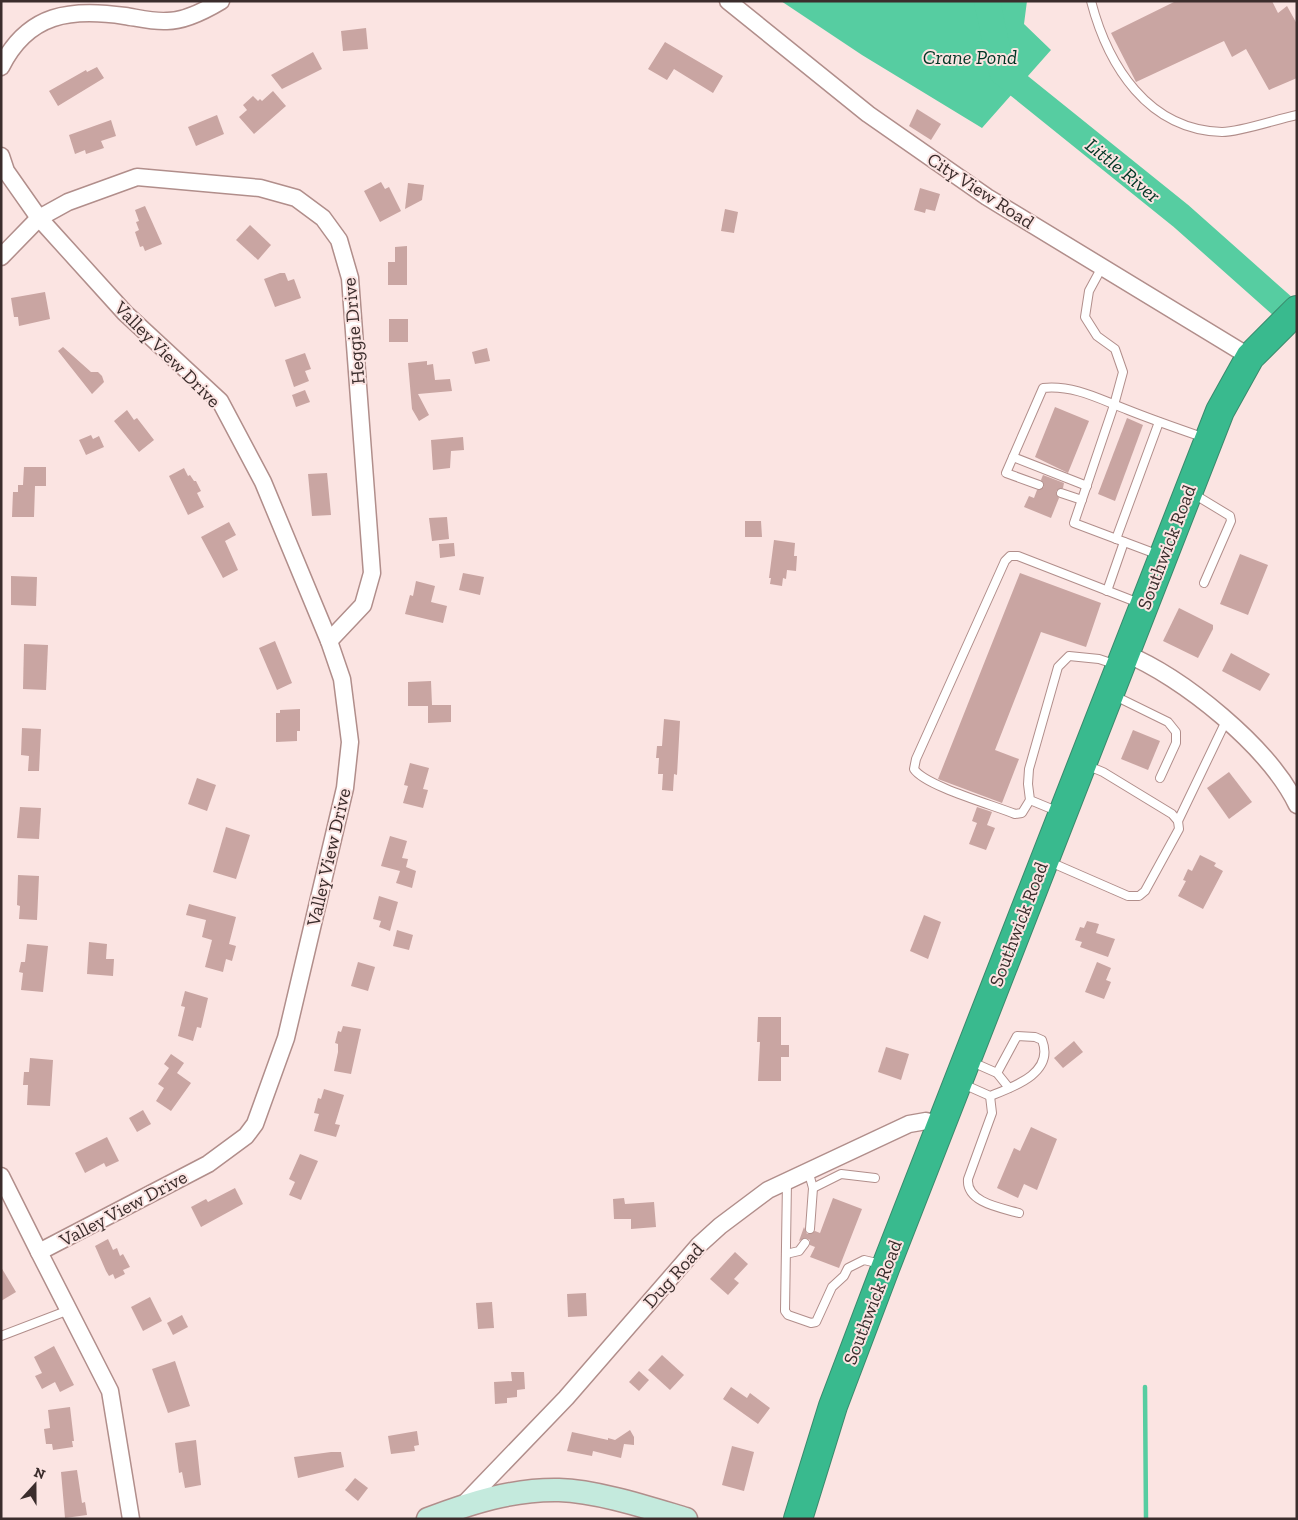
<svg xmlns="http://www.w3.org/2000/svg" width="1298" height="1520" viewBox="0 0 1298 1520" font-family="'Zilla Slab',serif">
	<rect width="100%" height="100%" fill="#fbe4e2"/>
	<polygon fill="#56cda1" points="781,1 1027,1 1024,24 1051,50 982,128 862,55"/>
	<g fill="none" stroke-linecap="round" stroke-linejoin="round">
		<polyline stroke="#56cda1" stroke-width="4.5" points="1145,1387 1146,1519"/>
		<polyline stroke="#56cda1" stroke-width="26" points="987,1 1002,72 1181,216 1297,319"/>
	</g>
	<g fill="#c9a5a2">
		<polygon points="1176,1 1272,1 1278,13 1287,6 1297,24 1297,78 1269,90 1246,49 1232,57 1224,41 1136,82 1111,33"/>
		<polygon points="366,28 368,49 343,51 341,31"/>
		<polygon points="665,42 723,76 713,93 674,69 667,80 648,69"/>
		<polygon points="313,52 322,69 282,89 271,75"/>
		<polygon points="97,67 104,78 58,106 49,91 86,70 87,72"/>
		<polygon points="273,91 286,106 254,134 239,117 247,110 243,105 253,96 258,101 260,99 262,101"/>
		<polygon points="917,109 941,124 931,140 909,126"/>
		<polygon points="217,115 224,134 196,146 188,127"/>
		<polygon points="111,120 116,136 101,141 104,148 86,154 85,150 75,154 69,135"/>
		<polygon points="381,182 385,189 389,187 401,211 380,222 364,191"/>
		<polygon points="408,183 424,185 422,200 405,209"/>
		<polygon points="920,188 940,194 935,211 926,209 925,213 914,210"/>
		<polygon points="145,206 162,244 145,251 143,246 140,247 135,232 139,230 136,222 139,221 135,210"/>
		<polygon points="725,209 738,212 734,233 721,231"/>
		<polygon points="250,225 271,245 258,260 236,240"/>
		<polygon points="407,246 407,285 388,285 388,262 395,262 395,247"/>
		<polygon points="280,273 285,273 288,281 294,279 301,298 275,307 264,279"/>
		<polygon points="45,292 50,319 19,326 18,317 14,317 11,298"/>
		<rect x="389" y="319" width="19" height="23"/>
		<polygon points="63,347 91,372 98,372 102,376 104,382 92,394 58,351"/>
		<polygon points="487,348 490,361 475,364 472,352"/>
		<polygon points="305,353 311,369 305,371 309,381 294,387 285,360"/>
		<polygon points="427,361 427,365 433,364 435,380 450,379 452,391 418,394 429,415 419,421 412,409 408,363"/>
		<polygon points="305,390 310,402 296,407 292,395"/>
		<polygon points="1055,407 1089,421 1068,473 1035,457"/>
		<polygon points="127,410 134,420 137,418 154,440 139,452 114,421"/>
		<polygon points="1127,418 1143,425 1115,501 1098,494"/>
		<polygon points="91,435 93,439 99,436 104,447 86,455 79,440"/>
		<polygon points="463,437 464,450 451,451 450,468 433,470 431,440"/>
		<polygon points="24,467 46,467 46,486 35,486 34,517 12,517 13,492 18,492 18,485 23,485"/>
		<polygon points="184,468 188,476 190,475 194,481 196,481 201,491 197,493 204,507 188,515 169,476"/>
		<polygon points="327,473 331,515 312,516 308,474"/>
		<polygon points="1043,475 1064,483 1063,488 1056,491 1059,498 1051,518 1024,507 1029,496 1034,498 1037,490 1044,487 1041,480"/>
		<polygon points="447,517 449,539 432,541 429,518"/>
		<polygon points="745,521 761,521 762,537 745,537"/>
		<polygon points="229,522 236,535 225,541 238,570 223,578 201,537"/>
		<polygon points="774,540 795,543 794,556 797,556 796,571 787,570 786,579 783,578 782,586 770,584 771,578 769,578"/>
		<polygon points="454,543 455,556 440,558 439,544"/>
		<polygon points="1240,554 1268,565 1248,615 1220,604"/>
		<polygon points="463,573 484,577 480,595 459,590"/>
		<polygon points="1020,573 1101,603 1086,647 1041,632 995,750 1019,759 1002,803 938,779"/>
		<polygon points="11,576 37,577 36,606 11,605"/>
		<polygon points="416,581 435,586 431,602 447,606 443,623 405,614 410,595 413,596"/>
		<polygon points="1179,608 1213,625 1213,629 1198,658 1163,641"/>
		<polygon points="275,641 292,683 277,690 259,648"/>
		<polygon points="24,644 48,645 46,690 23,689"/>
		<polygon points="1231,653 1270,674 1260,691 1222,671"/>
		<polygon points="431,681 432,705 451,705 451,722 428,723 428,706 408,706 408,682"/>
		<polygon points="300,709 300,731 297,731 297,741 276,742 276,713 280,713 280,710"/>
		<polygon points="664,719 680,721 677,775 674,774 673,791 662,790 663,774 658,774 659,758 656,758 657,746 662,746"/>
		<polygon points="22,728 41,729 39,771 28,771 29,756 21,755"/>
		<polygon points="1133,730 1160,741 1148,770 1121,759"/>
		<polygon points="410,763 429,768 423,789 428,790 423,808 403,803 408,786 404,785"/>
		<polygon points="1229,772 1252,802 1229,819 1207,788"/>
		<polygon points="197,778 216,785 207,811 188,804"/>
		<polygon points="20,807 41,808 39,839 17,838"/>
		<polygon points="977,807 992,812 987,825 995,828 986,850 969,844 977,823 972,821"/>
		<polygon points="226,827 250,835 236,879 213,872"/>
		<polygon points="390,836 407,841 402,858 408,859 406,867 416,871 412,888 396,883 400,871 381,866"/>
		<polygon points="1200,855 1216,863 1214,866 1223,871 1203,909 1178,896 1186,881 1183,880 1188,869 1192,871"/>
		<polygon points="18,875 39,876 37,920 19,919 20,906 17,905"/>
		<polygon points="379,896 398,902 390,931 379,927 381,921 373,919"/>
		<polygon points="189,904 236,917 229,944 236,946 232,961 226,959 223,972 205,967 212,940 202,937 206,920 186,915"/>
		<polygon points="924,915 941,922 928,959 910,951"/>
		<polygon points="1087,921 1099,924 1096,933 1115,939 1108,957 1080,947 1082,942 1075,940 1080,927 1084,928"/>
		<polygon points="397,930 413,935 409,950 393,946"/>
		<polygon points="89,942 107,944 106,959 114,959 113,976 87,974"/>
		<polygon points="27,944 48,946 43,992 21,990 23,973 19,972 21,962 25,962"/>
		<polygon points="358,962 375,967 368,991 351,986"/>
		<polygon points="1097,962 1111,968 1106,980 1111,982 1104,999 1085,992"/>
		<polygon points="185,991 208,998 201,1028 197,1027 193,1041 178,1036 185,1007 181,1006"/>
		<polygon points="758,1017 781,1017 781,1045 789,1045 789,1057 781,1057 781,1081 758,1081 760,1042 757,1042"/>
		<polygon points="343,1026 361,1029 351,1074 334,1071 338,1052 338,1044 335,1043 338,1031 341,1032"/>
		<polygon points="1074,1041 1083,1052 1063,1068 1054,1058"/>
		<polygon points="886,1047 909,1054 901,1080 878,1072"/>
		<polygon points="171,1054 184,1063 177,1073 191,1083 171,1111 156,1101 164,1088 158,1084 169,1068 164,1064"/>
		<polygon points="30,1058 53,1060 50,1106 27,1105 28,1085 23,1085 24,1072 29,1072"/>
		<polygon points="324,1089 344,1095 335,1124 340,1125 336,1137 314,1131 319,1114 314,1113 318,1098 321,1099"/>
		<polygon points="143,1110 151,1124 137,1132 129,1118"/>
		<polygon points="1031,1127 1057,1139 1037,1190 1024,1184 1018,1198 997,1188 1014,1148 1020,1151"/>
		<polygon points="107,1137 119,1161 106,1167 104,1163 85,1173 75,1153"/>
		<polygon points="300,1154 318,1161 301,1200 289,1195 295,1182 289,1179"/>
		<polygon points="235,1188 243,1204 201,1227 191,1207 206,1199 208,1202"/>
		<polygon points="624,1198 625,1204 654,1202 656,1227 631,1229 631,1219 614,1219 613,1199"/>
		<polygon points="833,1198 862,1209 839,1268 810,1257 815,1247 810,1245 810,1240 806,1238 799,1241 804,1227 807,1234 815,1231 820,1233"/>
		<polygon points="108,1239 113,1250 117,1248 120,1256 123,1254 130,1267 123,1270 125,1274 115,1279 113,1274 109,1276 106,1271 95,1246"/>
		<polygon points="735,1252 748,1264 734,1279 739,1283 728,1295 710,1279"/>
		<polygon points="1,1267 16,1292 1,1301"/>
		<polygon points="586,1293 587,1316 568,1317 567,1294"/>
		<polygon points="150,1297 162,1321 143,1331 131,1307"/>
		<polygon points="492,1302 494,1328 478,1329 476,1303"/>
		<polygon points="182,1315 188,1327 173,1335 167,1323"/>
		<polygon points="54,1346 74,1385 60,1392 55,1382 42,1389 35,1376 42,1373 34,1357"/>
		<polygon points="662,1355 684,1375 670,1390 648,1370"/>
		<polygon points="175,1361 190,1406 168,1413 152,1369"/>
		<polygon points="639,1371 649,1380 639,1391 629,1382"/>
		<polygon points="511,1372 524,1372 525,1389 517,1390 517,1397 507,1398 507,1403 495,1404 494,1382 512,1381"/>
		<polygon points="731,1387 747,1398 750,1393 770,1408 758,1424 723,1399"/>
		<polygon points="70,1407 74,1441 72,1441 73,1447 53,1450 52,1444 46,1444 44,1429 50,1428 48,1410"/>
		<polygon points="630,1430 634,1437 634,1445 624,1444 621,1458 593,1451 592,1456 567,1451 572,1432 608,1440 608,1438 615,1440"/>
		<polygon points="417,1431 419,1445 414,1446 415,1451 391,1454 388,1436"/>
		<polygon points="196,1440 201,1485 185,1488 182,1472 179,1473 175,1443"/>
		<polygon points="732,1446 754,1452 744,1491 722,1485"/>
		<polygon points="331,1452 341,1452 344,1467 298,1478 294,1457"/>
		<polygon points="77,1470 82,1503 85,1502 87,1515 65,1518 61,1472"/>
		<polygon points="355,1478 368,1488 358,1501 345,1490"/>
	</g>
	<g fill="none" stroke-linecap="round" stroke-linejoin="round">
		<g stroke="#b18e8b" stroke-width="10">
			<g id="lane">
				<path d="M1091,1C1108,66 1148,130 1222,132C1241,132 1277,119 1297,115"/>
				<polyline points="1102,267 1089,291 1085,317 1097,336 1115,349 1123,372 1114,405 1074,523 1159,555"/>
				<polyline points="1013,457 1087,486"/>
				<path d="M1039,485L1006,473L1043,388C1075,385 1099,399 1128,410C1153,420 1179,429 1205,438"/>
				<polyline points="1061,493 1082,500"/>
				<polyline points="1192,493 1230,516 1231,521 1204,583"/>
				<polyline points="1116,539 1159,422"/>
				<polyline points="1107,591 1124,542"/>
				<polyline points="1115,696 1168,722 1176,732 1176,743 1160,778"/>
				<path d="M1030,800L1022,813L1015,814C993,805 925,786 914,769L916,759L1005,561L1010,556H1018L1139,603"/>
				<polyline points="1059,812 1030,800 1028,784 1029,769 1058,667 1069,656 1099,659 1117,665"/>
				<polyline points="1178,821 1226,721"/>
				<polyline points="1050,862 1128,896 1139,896 1145,891 1179,829 1178,821 1172,814 1103,772 1086,765"/>
				<polyline points="972,1062 997,1073 1009,1088"/>
				<path d="M963,1084L990,1096C1013,1087 1055,1073 1042,1040L1035,1037L1017,1036L997,1073"/>
				<path d="M990,1096L992,1113L968,1179C966,1203 1002,1208 1019,1213"/>
				<polyline points="808,1170 813,1188 810,1229"/>
				<polyline points="787,1181 785,1311 788,1315 811,1323 816,1322 832,1287 844,1276 848,1268 864,1260 881,1264"/>
				<polyline points="813,1188 841,1174 875,1178"/>
				<polyline points="786,1254 799,1251 805,1243"/>
				<polyline points="1,1336 69,1310"/>
			</g>
		</g>
		<g stroke="#b18e8b" stroke-width="19">
			<g id="street">
				<polyline points="728,1 868,114 987,197 1250,357"/>
				<path d="M1,67C28,13 71,8 125,16C138,18 154,22 167,21C185,21 206,10 221,1"/>
				<polyline points="1,156 6,171 39,218 125,313 220,401 263,482 329,641 342,679 350,742 345,788 286,1038 255,1124 246,1136 208,1164 39,1252 110,1391 131,1519"/>
				<polyline points="1,257 39,218 68,202 137,177 260,188 296,198 323,218 339,240 350,278 372,573 363,605 329,641"/>
				<path d="M1124,653C1183,677 1269,747 1297,805"/>
				<polyline points="1,1176 39,1252"/>
				<polyline points="461,1507 566,1398 699,1245 720,1226 768,1190 909,1124 926,1121 940,1124"/>
			</g>
		</g>
		<g stroke="#b18e8b" stroke-width="25">
			<path id="secondary" d="M428,1519C470,1503 513,1489 559,1490C597,1491 649,1508 686,1519"/>
		</g>
		<g stroke="#3a896c" stroke-width="30">
			<polyline id="highway" points="798,1519 833,1406 886,1266 1220,411 1250,357 1297,310"/>
		</g>
		<use href="#lane" stroke="#fff" stroke-width="8"/>
		<use href="#street" stroke="#fff" stroke-width="16"/>
		<use href="#secondary" stroke="#c4eadd" stroke-width="22"/>
		<use href="#highway" stroke="#39ba8e" stroke-width="28"/>
	</g>
	<g text-anchor="middle" stroke-width="4" stroke-linejoin="round" paint-order="stroke">
		<g font-size="19" fill="#3b2d2c" stroke="#fbe4e2">
			<text transform="translate(981 190) rotate(33)" y="7">City View Road</text>
			<text transform="translate(353 331) rotate(-95)" y="7">Heggie Drive</text>
			<text transform="translate(168 354) rotate(45)" y="7">Valley View Drive</text>
			<text transform="translate(1166 547) rotate(-69)" y="7">Southwick Road</text>
			<text transform="translate(328 857) rotate(-77)" y="7">Valley View Drive</text>
			<text transform="translate(1018 924) rotate(-69)" y="7">Southwick Road</text>
			<text transform="translate(123 1208) rotate(-28)" y="7">Valley View Drive</text>
			<text transform="translate(673 1275) rotate(-48)" y="7">Dug Road</text>
			<text transform="translate(872 1302) rotate(-69)" y="7">Southwick Road</text>
		</g>
		<g font-size="20" font-style="italic" fill="#003524" stroke="#fbe4e2">
			<text x="970" y="64">Crane Pond</text>
			<text transform="translate(1123 170) rotate(39)" y="7">Little River</text>
		</g>
	</g>
	<rect width="1298" height="1520" fill="none" stroke="#3b2d2c" stroke-width="5"/>
	<g transform="translate(35 1485) rotate(21)" stroke="#fbe4e2" stroke-width="4" paint-order="stroke">
	<path d="M0-4L9 19L0 12L-9 19Z" fill="#3b2d2c"/>
	<text y="-8" font-size="14" font-weight="bold" text-anchor="middle" fill="#3b2d2c">N</text>
	</g>
</svg>
